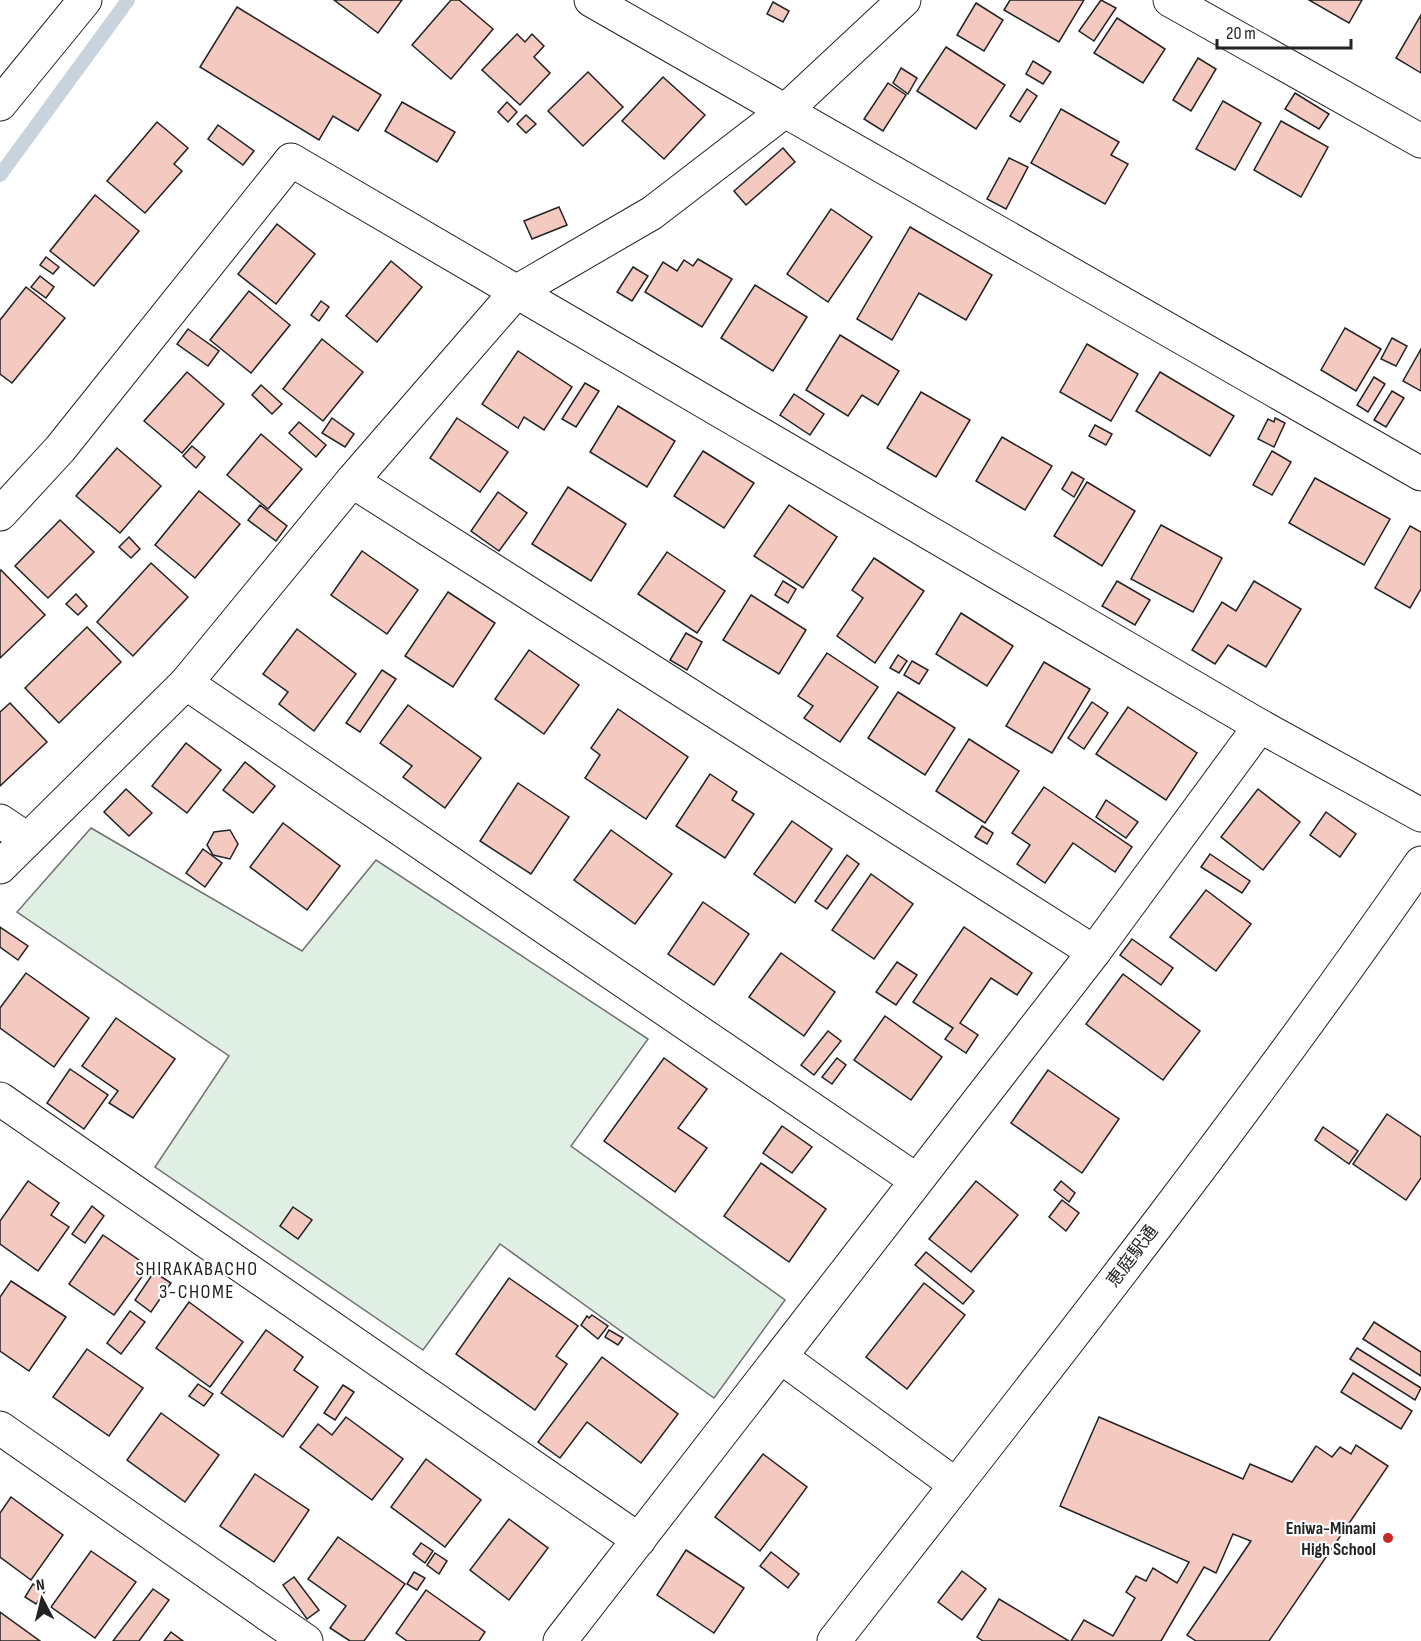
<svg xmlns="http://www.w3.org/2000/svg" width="1421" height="1641" viewBox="0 0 1421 1641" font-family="'Sofia Sans Condensed','Noto Sans JP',sans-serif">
	<rect width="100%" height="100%" fill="#fff"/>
	<polygon fill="#e0efe3" stroke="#6f6f6f" stroke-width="1.5" points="91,828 302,951 376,860 648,1039 571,1146 785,1300 714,1398 500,1244 423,1350 155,1167 229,1056 17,912"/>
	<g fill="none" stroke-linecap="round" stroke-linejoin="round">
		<polyline stroke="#c7d3dd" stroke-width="14" points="0,175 128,0"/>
	</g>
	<g fill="#f3c9c0" stroke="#222" stroke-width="1.5">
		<polygon points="334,0 402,0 378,33"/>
		<polygon points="451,0 459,0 493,29 451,79 412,45"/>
		<polygon points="1010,0 1084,0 1059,42 1004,10"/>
		<polygon points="1101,0 1116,8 1094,41 1079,31"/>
		<polygon points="1309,0 1362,0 1349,23"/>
		<polygon points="773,2 789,11 783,22 767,14"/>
		<polygon points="976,3 1003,20 984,51 957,35"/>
		<polygon points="237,7 381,95 358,131 333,116 319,140 200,67"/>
		<polygon points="1421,15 1421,73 1396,58"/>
		<polygon points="1117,18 1165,49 1143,83 1094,53"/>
		<polygon points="517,34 525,42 532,34 544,46 534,57 550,73 520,105 482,70"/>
		<polygon points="946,47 1005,85 976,129 917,91"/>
		<polygon points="1198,58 1216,69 1191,111 1173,100"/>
		<polygon points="1033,61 1051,72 1043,84 1026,74"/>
		<polygon points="901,68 917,78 908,94 893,83"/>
		<polygon points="588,72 623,107 583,146 548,111"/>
		<polygon points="663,77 705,115 664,159 622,121"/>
		<polygon points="888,83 906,95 883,131 864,119"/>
		<polygon points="1027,89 1037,96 1020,122 1010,116"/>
		<polygon points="1295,93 1329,114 1319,129 1285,109"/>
		<polygon points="1223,101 1261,123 1235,170 1196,149"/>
		<polygon points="402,102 455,132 437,162 385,131"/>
		<polygon points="507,102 517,112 508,122 498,112"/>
		<polygon points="1061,109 1119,142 1111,155 1128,164 1105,204 1031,163"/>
		<polygon points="526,115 536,124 526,133 517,124"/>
		<polygon points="1281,121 1328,147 1301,197 1254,170"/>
		<polygon points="157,122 188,148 174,164 182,171 145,213 107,181"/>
		<polygon points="218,125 254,151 243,165 208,139"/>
		<polygon points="783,148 795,162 746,205 734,191"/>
		<polygon points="1009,158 1028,167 1006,209 987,199"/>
		<polygon points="95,195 139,231 94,286 50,251"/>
		<polygon points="559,207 567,225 532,239 524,221"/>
		<polygon points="831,209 872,237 828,302 787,274"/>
		<polygon points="277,224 315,254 276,304 238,274"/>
		<polygon points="910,227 992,275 966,320 919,293 892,340 857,319"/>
		<polygon points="46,257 59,267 53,274 40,265"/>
		<polygon points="698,259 732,279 702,327 645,292 663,262 677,271 684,260 693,266"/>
		<polygon points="391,261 422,287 377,342 346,316"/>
		<polygon points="633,267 648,276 632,301 617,292"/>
		<polygon points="40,276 54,287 46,298 31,287"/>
		<polygon points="755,285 807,317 773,371 721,338"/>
		<polygon points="26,287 65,318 12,383 0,374 0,320"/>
		<polygon points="249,291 290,325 251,373 210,340"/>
		<polygon points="321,301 329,307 319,321 311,315"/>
		<polygon points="1345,328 1381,349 1356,391 1321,370"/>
		<polygon points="188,329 219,351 208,366 177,344"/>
		<polygon points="840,335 899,371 878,405 862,395 848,416 806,390"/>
		<polygon points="1392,338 1407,346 1396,366 1381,359"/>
		<polygon points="322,339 363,372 323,421 283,389"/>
		<polygon points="1087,344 1138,374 1111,421 1060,392"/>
		<polygon points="1421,349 1421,391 1403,381"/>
		<polygon points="518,351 572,387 544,430 524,417 518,428 482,404"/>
		<polygon points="187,372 224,404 182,453 144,421"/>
		<polygon points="1160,372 1234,416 1210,456 1136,411"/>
		<polygon points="1374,377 1385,384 1368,412 1357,405"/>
		<polygon points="585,383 599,391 576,427 562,419"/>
		<polygon points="261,385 282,404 272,414 252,395"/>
		<polygon points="1392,391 1404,398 1386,427 1374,420"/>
		<polygon points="921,392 970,420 936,477 887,448"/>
		<polygon points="794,394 824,414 810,435 780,415"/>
		<polygon points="618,406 675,441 647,487 590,452"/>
		<polygon points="332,418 354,434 345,447 322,433"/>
		<polygon points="457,418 508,452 480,492 430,458"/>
		<polygon points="1275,418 1285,423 1274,447 1258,439 1268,419 1274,422"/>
		<polygon points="299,422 326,445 316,457 289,433"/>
		<polygon points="1095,425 1112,434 1106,445 1089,436"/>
		<polygon points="261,434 302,469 268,509 227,475"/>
		<polygon points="1002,437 1052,466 1025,510 976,481"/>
		<polygon points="192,446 205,457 196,468 183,456"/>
		<polygon points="117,448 161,486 120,533 76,496"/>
		<polygon points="703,451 754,483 724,528 674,496"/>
		<polygon points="1272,451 1291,462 1272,495 1253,485"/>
		<polygon points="1072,472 1084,479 1074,497 1062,489"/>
		<polygon points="1315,478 1390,519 1364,565 1289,523"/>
		<polygon points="1087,482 1135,511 1102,566 1054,536"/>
		<polygon points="568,487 626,524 591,581 532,544"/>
		<polygon points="199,491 240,524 195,578 155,545"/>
		<polygon points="498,492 527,513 499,551 471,531"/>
		<polygon points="260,505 287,526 276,541 248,520"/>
		<polygon points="789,505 837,537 803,588 754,556"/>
		<polygon points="60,520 94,552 48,598 15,566"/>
		<polygon points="1161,525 1222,558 1193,612 1131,579"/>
		<polygon points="1410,526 1421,532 1421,589 1410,608 1375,588"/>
		<polygon points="129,537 140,549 131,558 119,547"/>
		<polygon points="362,551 418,590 387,634 331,595"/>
		<polygon points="667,552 725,591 697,633 638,594"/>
		<polygon points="874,558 924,591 875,663 837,636 863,598 852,590"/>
		<polygon points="151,563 188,597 133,656 97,622"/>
		<polygon points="1,570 45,615 0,658 0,572"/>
		<polygon points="783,581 796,589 788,603 775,595"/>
		<polygon points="1117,581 1150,600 1135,625 1102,606"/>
		<polygon points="1254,581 1301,609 1266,667 1228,645 1215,664 1192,650 1222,602 1236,611"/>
		<polygon points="448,592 495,623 453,687 405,656"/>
		<polygon points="76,594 87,606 78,615 66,604"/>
		<polygon points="751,595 806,630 779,674 723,640"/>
		<polygon points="961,613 1013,646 987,686 936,654"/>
		<polygon points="87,627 121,662 59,723 25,688"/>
		<polygon points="297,629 356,674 314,731 279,704 288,692 263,674"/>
		<polygon points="686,633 702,642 687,670 670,660"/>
		<polygon points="529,650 579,685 544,734 495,699"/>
		<polygon points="827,653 878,687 840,742 804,718 813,706 798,696"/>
		<polygon points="898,655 907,661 899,673 890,668"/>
		<polygon points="912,661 928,670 919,684 904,675"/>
		<polygon points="1044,662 1090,689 1052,753 1006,726"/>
		<polygon points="382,670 396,679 360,732 346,723"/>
		<polygon points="898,692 955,728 925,775 868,738"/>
		<polygon points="1092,702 1108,713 1084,749 1068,738"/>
		<polygon points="10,703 47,742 0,786 0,712"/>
		<polygon points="408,705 481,758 445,808 403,777 412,766 380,743"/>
		<polygon points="1128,707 1197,753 1166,800 1096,754"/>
		<polygon points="618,709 688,757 646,819 585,778 600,755 591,748"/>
		<polygon points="969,739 1019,771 985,823 936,791"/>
		<polygon points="186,743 221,770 187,813 152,786"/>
		<polygon points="245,762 275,786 253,813 223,790"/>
		<polygon points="710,774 737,792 732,800 754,814 725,858 676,826"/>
		<polygon points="518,783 569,817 531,874 480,841"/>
		<polygon points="1044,787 1132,847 1115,872 1073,843 1045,883 1017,864 1030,845 1012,833"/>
		<polygon points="126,789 152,813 129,836 104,812"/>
		<polygon points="1258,789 1300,822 1263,870 1221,837"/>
		<polygon points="1106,800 1138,822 1126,838 1096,817"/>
		<polygon points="1326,812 1356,834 1340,857 1310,835"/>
		<polygon points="792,821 832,849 795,903 754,874"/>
		<polygon points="283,823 340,866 307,910 250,867"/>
		<polygon points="982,826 993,833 987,844 975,837"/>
		<polygon points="230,830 238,844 230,859 213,855 207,845 214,832"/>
		<polygon points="611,830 672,874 635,924 574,880"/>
		<polygon points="203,849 222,863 205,887 186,873"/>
		<polygon points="1210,854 1250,881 1242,893 1201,867"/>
		<polygon points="847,855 859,864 827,909 815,901"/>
		<polygon points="871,874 913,904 874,959 832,930"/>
		<polygon points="1206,890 1251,924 1216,971 1170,937"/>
		<polygon points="703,902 749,934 714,985 668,954"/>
		<polygon points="0,927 28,946 18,960 0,947"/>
		<polygon points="964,927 1032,973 1017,995 991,978 960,1023 978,1035 966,1053 945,1039 953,1028 913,1002"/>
		<polygon points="1132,939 1173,968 1161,985 1120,955"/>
		<polygon points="781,953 835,992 804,1036 749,997"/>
		<polygon points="897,962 917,975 896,1005 876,992"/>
		<polygon points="26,973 89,1018 54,1067 0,1028 0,1008"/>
		<polygon points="1123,974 1200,1031 1163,1080 1086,1024"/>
		<polygon points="885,1016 942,1057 911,1100 854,1060"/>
		<polygon points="116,1018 175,1059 133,1118 109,1103 118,1091 82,1066"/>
		<polygon points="828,1031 841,1041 814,1075 801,1065"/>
		<polygon points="664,1058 707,1089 678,1128 707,1148 675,1192 604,1141"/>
		<polygon points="837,1058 846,1065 832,1084 822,1077"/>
		<polygon points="70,1069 108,1095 84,1129 47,1103"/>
		<polygon points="1048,1070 1119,1119 1082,1173 1011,1123"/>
		<polygon points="1387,1114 1421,1137 1421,1178 1406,1200 1353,1164"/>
		<polygon points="782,1126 812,1147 792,1173 763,1153"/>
		<polygon points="1323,1127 1358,1151 1349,1164 1315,1140"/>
		<polygon points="761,1163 826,1209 789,1262 724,1216"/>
		<polygon points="28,1181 59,1203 51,1215 69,1227 38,1271 0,1244 0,1221"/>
		<polygon points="976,1181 1018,1215 971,1272 929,1239"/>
		<polygon points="1061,1181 1075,1193 1069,1202 1054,1190"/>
		<polygon points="1062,1200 1079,1213 1066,1231 1049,1217"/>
		<polygon points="92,1206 104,1216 85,1243 72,1234"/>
		<polygon points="293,1207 312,1220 298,1239 280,1226"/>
		<polygon points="103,1235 149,1267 114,1315 69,1284"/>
		<polygon points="926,1252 974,1291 963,1304 915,1265"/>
		<polygon points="154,1272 171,1283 151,1312 135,1300"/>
		<polygon points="509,1278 578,1326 556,1356 567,1364 535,1410 456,1354"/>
		<polygon points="11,1281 66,1317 29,1371 0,1351 0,1297"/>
		<polygon points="924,1283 965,1315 907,1389 866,1357"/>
		<polygon points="189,1302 243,1342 210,1387 156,1348"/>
		<polygon points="130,1311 145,1322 121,1354 107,1343"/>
		<polygon points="592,1315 608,1326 598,1339 581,1325 587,1316 589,1318"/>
		<polygon points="1374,1322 1421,1352 1421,1376 1363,1339"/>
		<polygon points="266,1330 303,1357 294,1370 318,1387 283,1437 221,1393"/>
		<polygon points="609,1330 623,1338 618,1345 605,1337"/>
		<polygon points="1357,1348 1421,1388 1415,1400 1350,1359"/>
		<polygon points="87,1349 143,1388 109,1436 53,1397"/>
		<polygon points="602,1357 678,1414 641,1463 587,1422 560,1458 538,1442"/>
		<polygon points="1353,1373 1412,1411 1401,1429 1341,1392"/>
		<polygon points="198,1384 213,1394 204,1406 189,1396"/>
		<polygon points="343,1385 354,1392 335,1420 324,1413"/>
		<polygon points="161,1413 219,1455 185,1502 127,1460"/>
		<polygon points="346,1417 403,1459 372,1500 300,1447 318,1424 332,1435"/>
		<polygon points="1099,1417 1243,1479 1250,1464 1292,1482 1316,1446 1332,1457 1340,1447 1351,1454 1356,1445 1388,1466 1269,1641 1196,1641 1187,1635 1251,1541 1233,1534 1216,1573 1204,1567 1161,1641 1071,1641 1084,1620 1113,1636 1135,1598 1126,1592 1136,1576 1146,1581 1153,1568 1177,1583 1189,1562 1060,1506"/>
		<polygon points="763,1454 807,1487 760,1551 715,1517"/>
		<polygon points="426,1459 481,1500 445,1547 391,1507"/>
		<polygon points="255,1474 309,1510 274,1562 220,1526"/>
		<polygon points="11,1497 63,1535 31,1580 0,1557 0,1513"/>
		<polygon points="509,1519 548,1548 509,1600 470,1570"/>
		<polygon points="338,1537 405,1584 364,1641 350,1641 330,1628 346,1606 308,1579"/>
		<polygon points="421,1543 433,1551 425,1563 413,1554"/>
		<polygon points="686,1550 744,1588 714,1633 657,1595"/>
		<polygon points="91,1551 136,1582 95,1638 51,1607"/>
		<polygon points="771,1552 799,1574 788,1588 760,1566"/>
		<polygon points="435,1553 447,1561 439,1574 427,1565"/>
		<polygon points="962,1571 986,1589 962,1620 938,1602"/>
		<polygon points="414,1572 425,1578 417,1590 407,1584"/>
		<polygon points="294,1577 319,1610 307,1619 283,1585"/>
		<polygon points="33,1584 45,1591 36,1604 25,1597"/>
		<polygon points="153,1589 169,1600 139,1641 113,1641"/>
		<polygon points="426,1590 485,1632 479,1641 407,1641 396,1633"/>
		<polygon points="999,1599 1069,1641 983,1641 977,1637"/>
		<polygon points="0,1612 40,1641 0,1641"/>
		<polygon points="171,1632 183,1641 164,1641"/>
	</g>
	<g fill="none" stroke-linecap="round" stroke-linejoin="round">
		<g stroke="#222" stroke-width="35">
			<g id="minor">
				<polyline points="591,0 1421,474"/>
				<polyline points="1170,0 1421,141"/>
				<polyline points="0,104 85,0"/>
				<polyline points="352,481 1094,952"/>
				<polyline points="0,514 60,449 291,160 1260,726 1421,815"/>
				<polyline points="186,683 916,1180"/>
				<polyline points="0,821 27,839"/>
				<polyline points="0,867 186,683 352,481 516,292 652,213 786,110 904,0"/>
				<polyline points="0,1099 639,1540"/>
				<polyline points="781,1357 956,1485"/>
				<polyline points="0,1428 306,1641"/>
				<polyline points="560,1641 1094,952 1260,726"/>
			</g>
		</g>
		<g stroke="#222" stroke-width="35">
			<path id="tertiary" d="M834,1641C1034,1385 1236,1130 1421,863"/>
		</g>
		<use href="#minor" stroke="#fff" stroke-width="33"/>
		<use href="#tertiary" stroke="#fff" stroke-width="33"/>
	</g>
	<circle fill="#c62828" stroke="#fff" stroke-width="2" cx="1388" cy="1538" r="6"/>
	<g text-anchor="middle" stroke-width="4.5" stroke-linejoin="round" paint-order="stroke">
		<g font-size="18" fill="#222" stroke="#fff">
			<text transform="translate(1132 1256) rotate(-53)" y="6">恵庭駅通</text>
		</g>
		<g font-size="18" font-weight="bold" fill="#222" stroke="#fff" text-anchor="end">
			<text x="1376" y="1534">Eniwa-Minami<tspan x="1376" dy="21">High School</tspan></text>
		</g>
		<g font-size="20" letter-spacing="1.5" fill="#222" stroke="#fff">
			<text x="197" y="1275">SHIRAKABACHO<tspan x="197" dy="23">3-CHOME</tspan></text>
		</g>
	</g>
	<g transform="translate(42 1599) rotate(353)" stroke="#ffffff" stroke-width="4.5" paint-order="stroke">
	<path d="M0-4.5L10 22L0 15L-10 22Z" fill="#222222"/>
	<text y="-9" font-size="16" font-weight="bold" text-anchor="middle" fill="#222222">N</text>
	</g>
	<path d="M1217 39v9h134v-9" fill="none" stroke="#222222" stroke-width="3"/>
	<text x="1226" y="39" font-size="18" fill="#222222" stroke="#ffffff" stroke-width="4.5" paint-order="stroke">20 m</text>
</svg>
